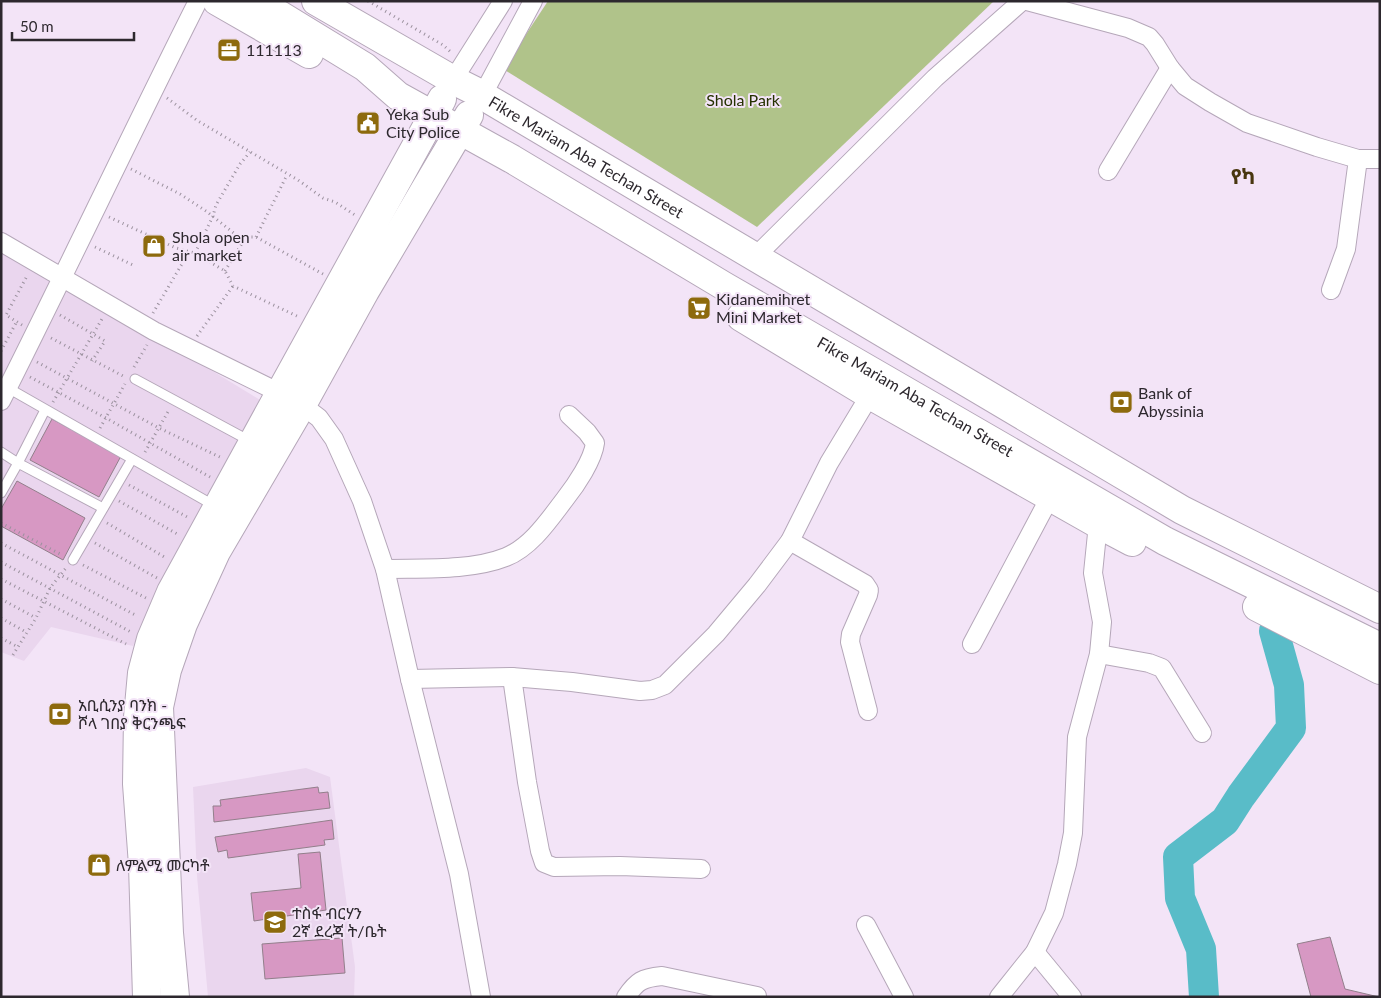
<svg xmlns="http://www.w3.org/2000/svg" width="1381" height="998" viewBox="0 0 1381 998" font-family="Lato,'Noto Sans Ethiopic',sans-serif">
	<rect width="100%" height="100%" fill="#f3e4f7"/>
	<g fill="#ead6ee">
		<polygon points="1,253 165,342 275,409 199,521 133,646 51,627 24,661 1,652"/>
		<polygon points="306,768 330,777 355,967 354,997 208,997 197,876 193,787"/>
	</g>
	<polygon fill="#b0c38a" points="548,1 994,1 757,227 503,69"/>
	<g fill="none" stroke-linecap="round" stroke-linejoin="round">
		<polyline stroke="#59bcc8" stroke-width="30" points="1204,997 1201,949 1180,898 1178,857 1225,821 1241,796 1291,728 1289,685 1274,631"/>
	</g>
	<g fill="#d798c3" stroke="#927f8b">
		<polygon points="52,419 121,456 99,497 30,460"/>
		<polygon points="17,481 85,518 63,560 1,526 1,509"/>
		<polygon points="318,787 319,793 328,792 330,808 214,822 213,806 221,806 220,800"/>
		<polygon points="332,820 334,839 324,840 325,845 228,858 227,850 218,852 215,837"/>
		<polygon points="320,852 326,910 254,921 251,893 301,888 298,854"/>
		<polygon points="1330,937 1345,989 1379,997 1311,997 1297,944"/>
		<polygon points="342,938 345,973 265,979 262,944"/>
	</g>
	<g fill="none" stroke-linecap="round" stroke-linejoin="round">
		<g stroke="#b5a7b9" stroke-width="11">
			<g id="lane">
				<polyline points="135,379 250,441"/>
				<polyline points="8,388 215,506"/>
				<polyline points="45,410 18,463 103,508"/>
				<polyline points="1,452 18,463 1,493"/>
				<polyline points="73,560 132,459"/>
			</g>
		</g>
		<g stroke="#b5a7b9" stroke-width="20">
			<g id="street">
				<polyline points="1027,1 1128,28 1149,37 1155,44 1170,68 1185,86 1210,102 1247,123 1317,147 1358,159 1346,249 1331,290"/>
				<polyline points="453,80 503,1"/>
				<polyline points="482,96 533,1"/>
				<polyline points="1358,159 1380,159"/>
				<polyline points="1108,171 1170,68"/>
				<polyline points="1,242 154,331 280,393"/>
				<polyline points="754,258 935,78 1022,1"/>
				<path d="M1,401C68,268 131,134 198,1"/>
				<polyline points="302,405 319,418 334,439 362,501 385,569 410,679 459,874 481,997"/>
				<polyline points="790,541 865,584 869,590 868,595 851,634 850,642 868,711"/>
				<path d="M385,569C422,568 471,571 506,557C531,547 549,520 565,499C576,485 593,460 595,443L587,432L569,415"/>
				<polyline points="972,644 1050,497"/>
				<polyline points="1099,654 1149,663 1162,668 1202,733"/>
				<polyline points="512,677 527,782 540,851 544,863 554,867 620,866 701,869"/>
				<polyline points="410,679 512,677 572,682 640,691 652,690 665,685 716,634 757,585 790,541 829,463 870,395"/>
				<polyline points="866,925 904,997"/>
				<polyline points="1035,952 1072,997"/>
				<path d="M626,997C637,981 642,978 662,976L757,996"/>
				<polyline points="999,997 1035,952 1054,913 1067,864 1073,833 1077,737 1099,654 1102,622 1093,573 1098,524"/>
			</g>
		</g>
		<g stroke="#b5a7b9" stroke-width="30">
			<g id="primary">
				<polyline points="217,1 309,54"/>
				<path id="s1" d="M257,1L365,67L398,96L512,159L724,286L1165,541L1380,647"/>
				<path id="s2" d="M316,1L453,80L475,91L1182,510L1380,609"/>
				<polyline points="741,317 870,395 1098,524 1132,542"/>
				<polyline points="1257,607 1380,670"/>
				<polyline points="147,997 143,865 137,784 138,717 142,673 151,639 171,592 280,393 442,99"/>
				<polyline points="175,997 169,933 159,707 167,670 183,624 216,552 302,405 365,291 469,115"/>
			</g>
		</g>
		<g stroke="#9b919e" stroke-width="3" stroke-dasharray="1 4" stroke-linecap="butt">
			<polyline points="368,1 443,45 452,53"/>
			<polyline points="167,98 198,121 298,180 323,198 335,202 355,215"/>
			<polyline points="131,169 180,194 206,211 235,234 246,237 256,237 323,274"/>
			<polyline points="109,217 176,248 195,253 225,271 233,286 299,317"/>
			<polyline points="256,237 287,175"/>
			<polyline points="95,247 133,265"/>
			<polyline points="195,253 213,216 216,205 240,164 250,152"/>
			<polyline points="225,271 246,237"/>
			<polyline points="153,313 189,252"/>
			<polyline points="60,315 105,341 92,361"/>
			<polyline points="22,325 6,315 27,276"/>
			<polyline points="197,336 233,286"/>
			<polyline points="51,338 125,377"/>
			<polyline points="1,351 17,321"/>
			<polyline points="37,362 159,428 222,458"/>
			<polyline points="134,367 147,345"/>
			<polyline points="30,377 106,418 210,477"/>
			<polyline points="53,402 102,319"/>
			<polyline points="100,428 125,384"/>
			<polyline points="145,452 169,410"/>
			<polyline points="129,485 189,518"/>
			<polyline points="119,501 179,535"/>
			<polyline points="1,523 62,555"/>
			<polyline points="107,523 166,558"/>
			<polyline points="1,543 137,616"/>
			<polyline points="95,543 157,578"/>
			<polyline points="1,562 131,632"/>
			<polyline points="83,565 146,598"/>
			<polyline points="1,579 126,644"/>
			<polyline points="1,599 36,618"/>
			<polyline points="1,618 26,632"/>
			<polyline points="1,638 18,647"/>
			<polyline points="13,655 36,618 50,588 66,568"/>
		</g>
		<use href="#lane" stroke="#fff" stroke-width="9"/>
		<use href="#street" stroke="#fff" stroke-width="18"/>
		<use href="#primary" stroke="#fff" stroke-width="28"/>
	</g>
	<defs>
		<g id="office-square" transform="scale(1.25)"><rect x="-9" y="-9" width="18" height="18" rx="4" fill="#8d6a0d" stroke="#f3e4f7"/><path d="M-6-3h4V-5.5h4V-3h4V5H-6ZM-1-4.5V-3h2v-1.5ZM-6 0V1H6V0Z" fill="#fff"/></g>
		<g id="civic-square" transform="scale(1.25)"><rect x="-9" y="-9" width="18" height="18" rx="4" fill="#8d6a0d" stroke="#f3e4f7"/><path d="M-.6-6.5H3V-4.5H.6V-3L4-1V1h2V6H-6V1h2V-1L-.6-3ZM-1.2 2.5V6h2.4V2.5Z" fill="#fff"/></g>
		<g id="shop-square" transform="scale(1.25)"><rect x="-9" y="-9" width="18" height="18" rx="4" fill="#8d6a0d" stroke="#f3e4f7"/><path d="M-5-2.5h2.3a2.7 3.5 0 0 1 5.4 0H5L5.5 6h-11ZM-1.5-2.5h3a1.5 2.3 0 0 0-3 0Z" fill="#fff"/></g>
		<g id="supermarket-square" transform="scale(1.25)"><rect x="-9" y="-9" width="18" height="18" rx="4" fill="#8d6a0d" stroke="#f3e4f7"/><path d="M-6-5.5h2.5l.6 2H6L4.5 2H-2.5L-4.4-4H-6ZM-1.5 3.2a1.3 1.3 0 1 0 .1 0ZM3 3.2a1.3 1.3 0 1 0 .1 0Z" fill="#fff"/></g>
		<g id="bank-square" transform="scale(1.25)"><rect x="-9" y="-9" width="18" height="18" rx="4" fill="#8d6a0d" stroke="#f3e4f7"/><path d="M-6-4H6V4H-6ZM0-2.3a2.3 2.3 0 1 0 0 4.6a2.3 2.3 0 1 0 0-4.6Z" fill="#fff"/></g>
		<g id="school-square" transform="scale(1.25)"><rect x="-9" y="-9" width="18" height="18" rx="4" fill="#8d6a0d" stroke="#f3e4f7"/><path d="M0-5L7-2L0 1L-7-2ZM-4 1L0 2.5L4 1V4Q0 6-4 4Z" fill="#fff"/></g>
	</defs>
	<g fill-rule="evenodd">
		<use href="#office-square" x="229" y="50"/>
		<use href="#civic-square" x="368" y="123"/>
		<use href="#shop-square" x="154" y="246"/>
		<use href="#supermarket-square" x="699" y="308"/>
		<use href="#bank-square" x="1121" y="402"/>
		<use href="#bank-square" x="60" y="714"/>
		<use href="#shop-square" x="99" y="865"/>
		<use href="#school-square" x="275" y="922"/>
	</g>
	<g text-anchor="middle" stroke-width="4" stroke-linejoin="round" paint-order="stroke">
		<g font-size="16" fill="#2d282e" stroke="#f3e4f7" text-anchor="start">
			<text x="246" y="56">111113</text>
			<text x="386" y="120">Yeka Sub<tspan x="386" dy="18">City Police</tspan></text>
			<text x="172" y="243">Shola open<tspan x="172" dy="18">air market</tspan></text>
			<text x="716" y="305">Kidanemihret<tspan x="716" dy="18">Mini Market</tspan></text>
			<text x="1138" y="399">Bank of<tspan x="1138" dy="18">Abyssinia</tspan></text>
			<text x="78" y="711">አቢሲንያ ባንክ -<tspan x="78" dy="18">ሾላ ገበያ ቅርንጫፍ</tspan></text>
			<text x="116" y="871">ለምልሚ መርካቶ</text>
			<text x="292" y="919">ተስፋ ብርሃን<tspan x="292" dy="18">2ኛ ደረጃ ት/ቤት</tspan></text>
		</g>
		<g font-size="16" fill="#253100" stroke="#f3e4f7">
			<text x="743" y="106">Shola Park</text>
		</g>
		<g font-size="16" fill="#2d282e" stroke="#f3e4f7">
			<text dy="6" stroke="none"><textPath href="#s2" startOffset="312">Fikre Mariam Aba Techan Street</textPath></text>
			<text dy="6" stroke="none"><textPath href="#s1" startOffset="769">Fikre Mariam Aba Techan Street</textPath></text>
		</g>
		<g font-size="21" font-weight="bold" fill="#48360f" stroke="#f3e4f7">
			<text x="1243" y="184">የካ</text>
		</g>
	</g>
	<rect width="1381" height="998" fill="none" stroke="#2d282e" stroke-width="5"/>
	<path d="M12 32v8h122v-8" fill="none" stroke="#2d282e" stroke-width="2.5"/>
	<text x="20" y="32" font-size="15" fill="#2d282e" stroke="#f3e4f7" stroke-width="4" paint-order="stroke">50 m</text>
</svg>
